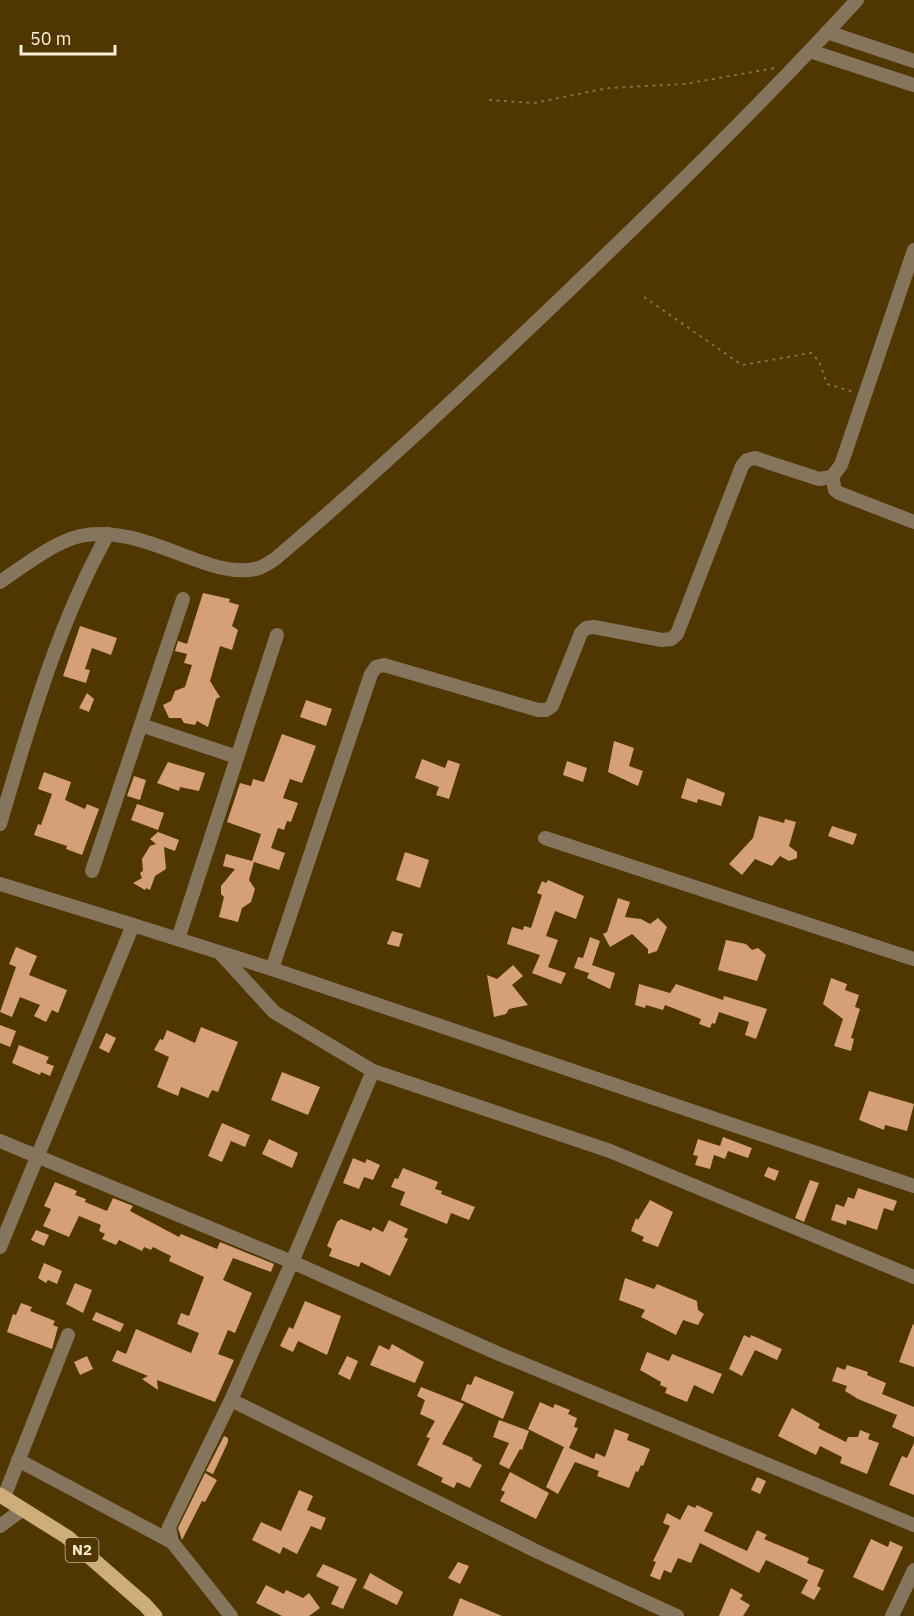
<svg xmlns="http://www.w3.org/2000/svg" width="914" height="1616" viewBox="0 0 914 1616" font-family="'IBM Plex Sans',sans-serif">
	<rect width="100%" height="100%" fill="#503601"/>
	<g fill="#d5a076">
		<polygon points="203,593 230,599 229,602 239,605 232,626 238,630 232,650 220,646 210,681 220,697 216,699 208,727 197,721 195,725 184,723 181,718 169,718 163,705 171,701 175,691 185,687 192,665 184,663 187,654 175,651 178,641 187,644"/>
		<polygon points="80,626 117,638 111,655 92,648 85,669 90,670 86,683 63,676"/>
		<polygon points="87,693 94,699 89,712 79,708"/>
		<polygon points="306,700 332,709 326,726 300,717"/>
		<polygon points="282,734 316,746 302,783 290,779 283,798 298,803 291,822 287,821 284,830 278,828 271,848 285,853 279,870 254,862 249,880 255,889 251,902 242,908 238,922 219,917 224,897 221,894 221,886 235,869 223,866 226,854 252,861 261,834 227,822 240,783 251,786 253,779 264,782"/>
		<polygon points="614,741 634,748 629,766 643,771 638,786 608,772"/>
		<polygon points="422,759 445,768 448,760 460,764 449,799 436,795 439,787 415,778"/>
		<polygon points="567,761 587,768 583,782 563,775"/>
		<polygon points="168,762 205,773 199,791 180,787 179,791 157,783"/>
		<polygon points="44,772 71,782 65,800 85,809 87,804 99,809 82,855 66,849 67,846 34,835 38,824 41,825 52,794 38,789"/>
		<polygon points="134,776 146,780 140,800 127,796"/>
		<polygon points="687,778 725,793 721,806 698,799 697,803 681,798"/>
		<polygon points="137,804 164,813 158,830 131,820"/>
		<polygon points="759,816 784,823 785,819 796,822 789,846 797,852 797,858 789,861 780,856 772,866 755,859 742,875 729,864 753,838"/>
		<polygon points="832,826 857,834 853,845 828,836"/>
		<polygon points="158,832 179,840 175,851 164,847 166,869 155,876 150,890 146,888 145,890 133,883 142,878 140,873 143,871 142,859 150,846 156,844 150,839"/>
		<polygon points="405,852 429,860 420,888 396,880"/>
		<polygon points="548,880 584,896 576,919 555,911 546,936 558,940 548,967 566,973 561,984 532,973 540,955 507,944 512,927 523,930 524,926 531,928 542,895 537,893 542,881 546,883"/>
		<polygon points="618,898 630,902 625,917 641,919 650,924 658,918 667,927 657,951 648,954 648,949 632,934 610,947 603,934 607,932"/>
		<polygon points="392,931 403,934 399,947 387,944"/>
		<polygon points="590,937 600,941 592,965 615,973 610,989 587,978 589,973 574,968 578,957 583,958"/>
		<polygon points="726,940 746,944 752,950 758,948 766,955 757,981 718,970"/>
		<polygon points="16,947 37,956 29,975 67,990 58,1013 52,1010 46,1022 34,1016 40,1005 20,997 12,1017 0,1012 16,967 9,964"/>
		<polygon points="513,965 523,976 512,985 528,1005 509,1009 506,1014 494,1017 487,975 497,979"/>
		<polygon points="831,978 847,984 845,990 859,995 855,1007 860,1009 851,1038 854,1039 851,1051 834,1046 843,1019 823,1004"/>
		<polygon points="639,984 670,993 676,984 723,1000 724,996 767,1009 756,1039 745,1035 749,1022 719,1012 715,1024 712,1023 710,1028 699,1024 701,1019 665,1005 663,1010 646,1005 645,1008 635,1005"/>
		<polygon points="0,1025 16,1031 10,1047 0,1043"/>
		<polygon points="201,1027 238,1042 218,1092 212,1090 208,1098 181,1087 178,1096 157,1087 169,1057 154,1050 160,1039 163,1040 167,1030 195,1043"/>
		<polygon points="106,1033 116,1038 109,1053 99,1048"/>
		<polygon points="19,1045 49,1057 46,1063 54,1066 50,1076 41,1072 40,1075 12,1063"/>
		<polygon points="282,1072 320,1087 308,1115 271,1100"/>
		<polygon points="869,1091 914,1104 907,1131 885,1125 884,1130 859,1120"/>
		<polygon points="222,1123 250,1135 245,1147 231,1141 222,1162 208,1156"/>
		<polygon points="723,1137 752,1148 748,1158 728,1151 725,1159 714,1155 710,1169 695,1165 698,1156 693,1155 698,1139 720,1146"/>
		<polygon points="269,1139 298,1153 292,1168 262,1154"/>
		<polygon points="353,1158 365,1163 367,1159 380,1165 373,1180 364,1177 359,1189 343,1183"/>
		<polygon points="768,1167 779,1171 775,1181 764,1176"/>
		<polygon points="403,1168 438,1182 435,1189 442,1191 441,1194 475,1207 469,1220 451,1213 447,1224 400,1205 405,1192 391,1187 395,1178 398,1179"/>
		<polygon points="810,1180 819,1183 804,1222 795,1218"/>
		<polygon points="55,1182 77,1191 75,1195 86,1199 85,1202 107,1211 113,1198 133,1206 130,1211 179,1237 181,1234 217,1249 220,1242 274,1264 271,1272 233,1258 223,1280 252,1293 235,1333 228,1330 218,1354 234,1360 215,1402 157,1380 158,1390 142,1379 148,1376 112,1361 117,1350 126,1354 136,1329 191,1353 199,1333 177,1324 181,1313 189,1316 204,1277 169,1261 171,1256 153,1247 151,1250 144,1247 142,1251 119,1240 116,1245 102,1239 105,1234 99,1231 101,1225 79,1216 69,1237 43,1226 51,1209 44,1206"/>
		<polygon points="858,1188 897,1201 893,1211 884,1208 877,1230 847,1220 846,1225 831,1220 836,1204 844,1207 848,1197 854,1199"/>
		<polygon points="650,1200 673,1212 658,1247 642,1241 644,1237 631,1231 636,1218 638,1220"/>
		<polygon points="341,1219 371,1231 373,1227 383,1232 389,1220 408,1229 404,1237 408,1239 390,1276 361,1262 359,1267 329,1256 332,1249 327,1246 337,1222"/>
		<polygon points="36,1230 49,1235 44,1246 31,1240"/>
		<polygon points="44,1263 62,1271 57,1284 48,1280 46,1283 38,1278"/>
		<polygon points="625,1278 654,1289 657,1284 697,1301 698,1310 704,1314 698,1325 683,1320 676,1335 641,1317 645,1310 619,1300"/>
		<polygon points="75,1283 92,1290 83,1313 66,1304"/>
		<polygon points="305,1301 341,1316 327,1355 298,1341 293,1352 280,1346 289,1327 293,1329"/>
		<polygon points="21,1303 32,1307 30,1311 55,1321 53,1325 58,1327 52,1349 7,1332 13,1314 16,1315"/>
		<polygon points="96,1312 124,1324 120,1332 92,1320"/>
		<polygon points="913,1324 914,1325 914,1367 899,1362"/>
		<polygon points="744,1335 750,1338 751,1335 782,1349 777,1360 755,1350 742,1376 729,1369"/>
		<polygon points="392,1344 424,1362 415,1383 370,1365 379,1345 389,1350"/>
		<polygon points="647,1352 669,1361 672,1354 722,1374 713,1394 694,1385 687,1402 665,1393 667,1388 660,1385 661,1382 640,1370"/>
		<polygon points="87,1356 93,1369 80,1375 74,1362"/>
		<polygon points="347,1356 358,1361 350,1380 338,1374"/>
		<polygon points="847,1365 868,1372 867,1375 886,1383 882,1394 914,1407 914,1437 892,1427 897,1415 858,1399 845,1391 847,1386 832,1381 837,1367 845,1370"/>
		<polygon points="475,1376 514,1392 503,1419 461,1400 467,1384 471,1385"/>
		<polygon points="421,1387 464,1404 442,1444 473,1458 472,1460 482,1465 470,1488 457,1482 454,1488 441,1482 443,1478 417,1465 430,1438 426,1437 435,1421 420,1414 425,1400 417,1396"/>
		<polygon points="540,1402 553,1408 555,1404 570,1410 568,1414 577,1418 574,1427 578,1428 569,1448 594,1459 596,1453 605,1457 615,1429 629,1434 627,1440 650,1449 643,1466 641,1465 638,1472 636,1471 629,1488 597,1476 599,1471 575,1462 558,1494 546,1487 564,1447 528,1429"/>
		<polygon points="792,1408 820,1424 818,1428 846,1442 848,1437 858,1437 860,1430 870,1434 868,1439 879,1443 867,1474 840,1463 842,1457 820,1446 816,1455 778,1436"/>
		<polygon points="499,1420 529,1431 522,1450 520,1449 509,1469 499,1464 509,1443 493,1437"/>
		<polygon points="224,1436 228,1438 228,1442 213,1474 206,1471"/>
		<polygon points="914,1443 914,1495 889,1485 902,1456 907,1458"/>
		<polygon points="510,1472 549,1493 536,1519 500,1501 505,1492 501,1490"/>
		<polygon points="205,1473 217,1480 205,1502 202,1501 182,1540 178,1528"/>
		<polygon points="757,1477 766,1481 760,1494 751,1490"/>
		<polygon points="299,1490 313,1496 307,1510 326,1518 321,1530 311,1526 297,1554 283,1547 280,1554 252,1540 261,1522 281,1531"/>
		<polygon points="688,1505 695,1508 697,1505 713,1513 704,1531 747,1551 757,1530 767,1535 764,1539 809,1558 807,1563 824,1570 817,1586 821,1588 814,1600 801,1593 808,1580 766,1560 759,1573 700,1543 691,1563 678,1558 671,1573 664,1570 660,1580 650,1576 656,1562 653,1561 670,1526 663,1523 667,1513 680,1520"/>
		<polygon points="871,1539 888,1547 890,1541 903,1547 883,1591 853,1577"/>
		<polygon points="458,1562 469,1566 460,1584 448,1578"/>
		<polygon points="323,1564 357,1579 343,1609 331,1604 339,1587 316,1576"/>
		<polygon points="370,1573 403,1592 397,1605 363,1588"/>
		<polygon points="266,1585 284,1594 286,1590 303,1598 309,1593 320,1608 309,1616 282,1616 256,1603"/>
		<polygon points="731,1588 743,1595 740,1599 750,1605 743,1616 719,1616"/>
		<polygon points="460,1598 502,1616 453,1616"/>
	</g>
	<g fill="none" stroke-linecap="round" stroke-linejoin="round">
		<g stroke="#856e41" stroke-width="2" stroke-dasharray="3 4.5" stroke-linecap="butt">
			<polyline points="489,100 534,103 608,88 685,84 775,68"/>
			<polyline points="644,297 742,365 811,353 819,361 827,384 854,392"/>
		</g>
		<g stroke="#85755d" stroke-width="14">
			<polyline points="827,32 914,61"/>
			<polyline points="810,51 914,85"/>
			<polyline points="832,477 835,490 839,493 914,522"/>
			<path d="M0,582C24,566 52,543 80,536C145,522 211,583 259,568C265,566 270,562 275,559C373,476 467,388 560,299C661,202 762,104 857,0"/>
			<polyline points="141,725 237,757"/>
			<path d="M0,824C29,726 58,623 108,534"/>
			<polyline points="545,838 914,959"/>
			<polyline points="92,871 183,599"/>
			<polyline points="0,884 133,925"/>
			<polyline points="178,939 277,635"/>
			<polyline points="221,954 274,1012 373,1071 610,1151 914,1277"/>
			<polyline points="272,969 371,674 376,667 384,665 538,710 546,710 552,706 581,633 586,628 594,627 662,640 671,639 677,634 742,466 747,460 755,458 819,479 832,477 841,465 914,250"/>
			<polyline points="373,1071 292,1262 497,1353 914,1525"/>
			<polyline points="0,1141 292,1262 231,1400 169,1527 172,1542 231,1616"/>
			<polyline points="0,1247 133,925 272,969 914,1186"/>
			<polyline points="231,1400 538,1552 677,1616"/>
			<polyline points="18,1460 172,1542"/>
			<polyline points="4,1497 68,1335"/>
			<polyline points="0,1526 23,1509"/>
			<polyline points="892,1616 914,1570"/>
		</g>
		<polyline stroke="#cdad7a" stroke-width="15" points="0,1495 67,1537 145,1605 155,1616"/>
	</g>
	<g text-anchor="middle" stroke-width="6" stroke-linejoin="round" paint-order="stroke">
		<rect fill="#503601" stroke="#cab896" stroke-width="1.5" x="65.5" y="1538" width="33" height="24" rx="4.5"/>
		<g font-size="15" font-weight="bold" fill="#feefd6">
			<text x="82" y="1555">N2</text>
		</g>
	</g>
	<path d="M21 45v9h94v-9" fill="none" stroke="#feefd6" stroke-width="3"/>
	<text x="30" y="45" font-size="18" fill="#feefd6" stroke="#503601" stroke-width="4.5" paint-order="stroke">50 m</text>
</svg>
